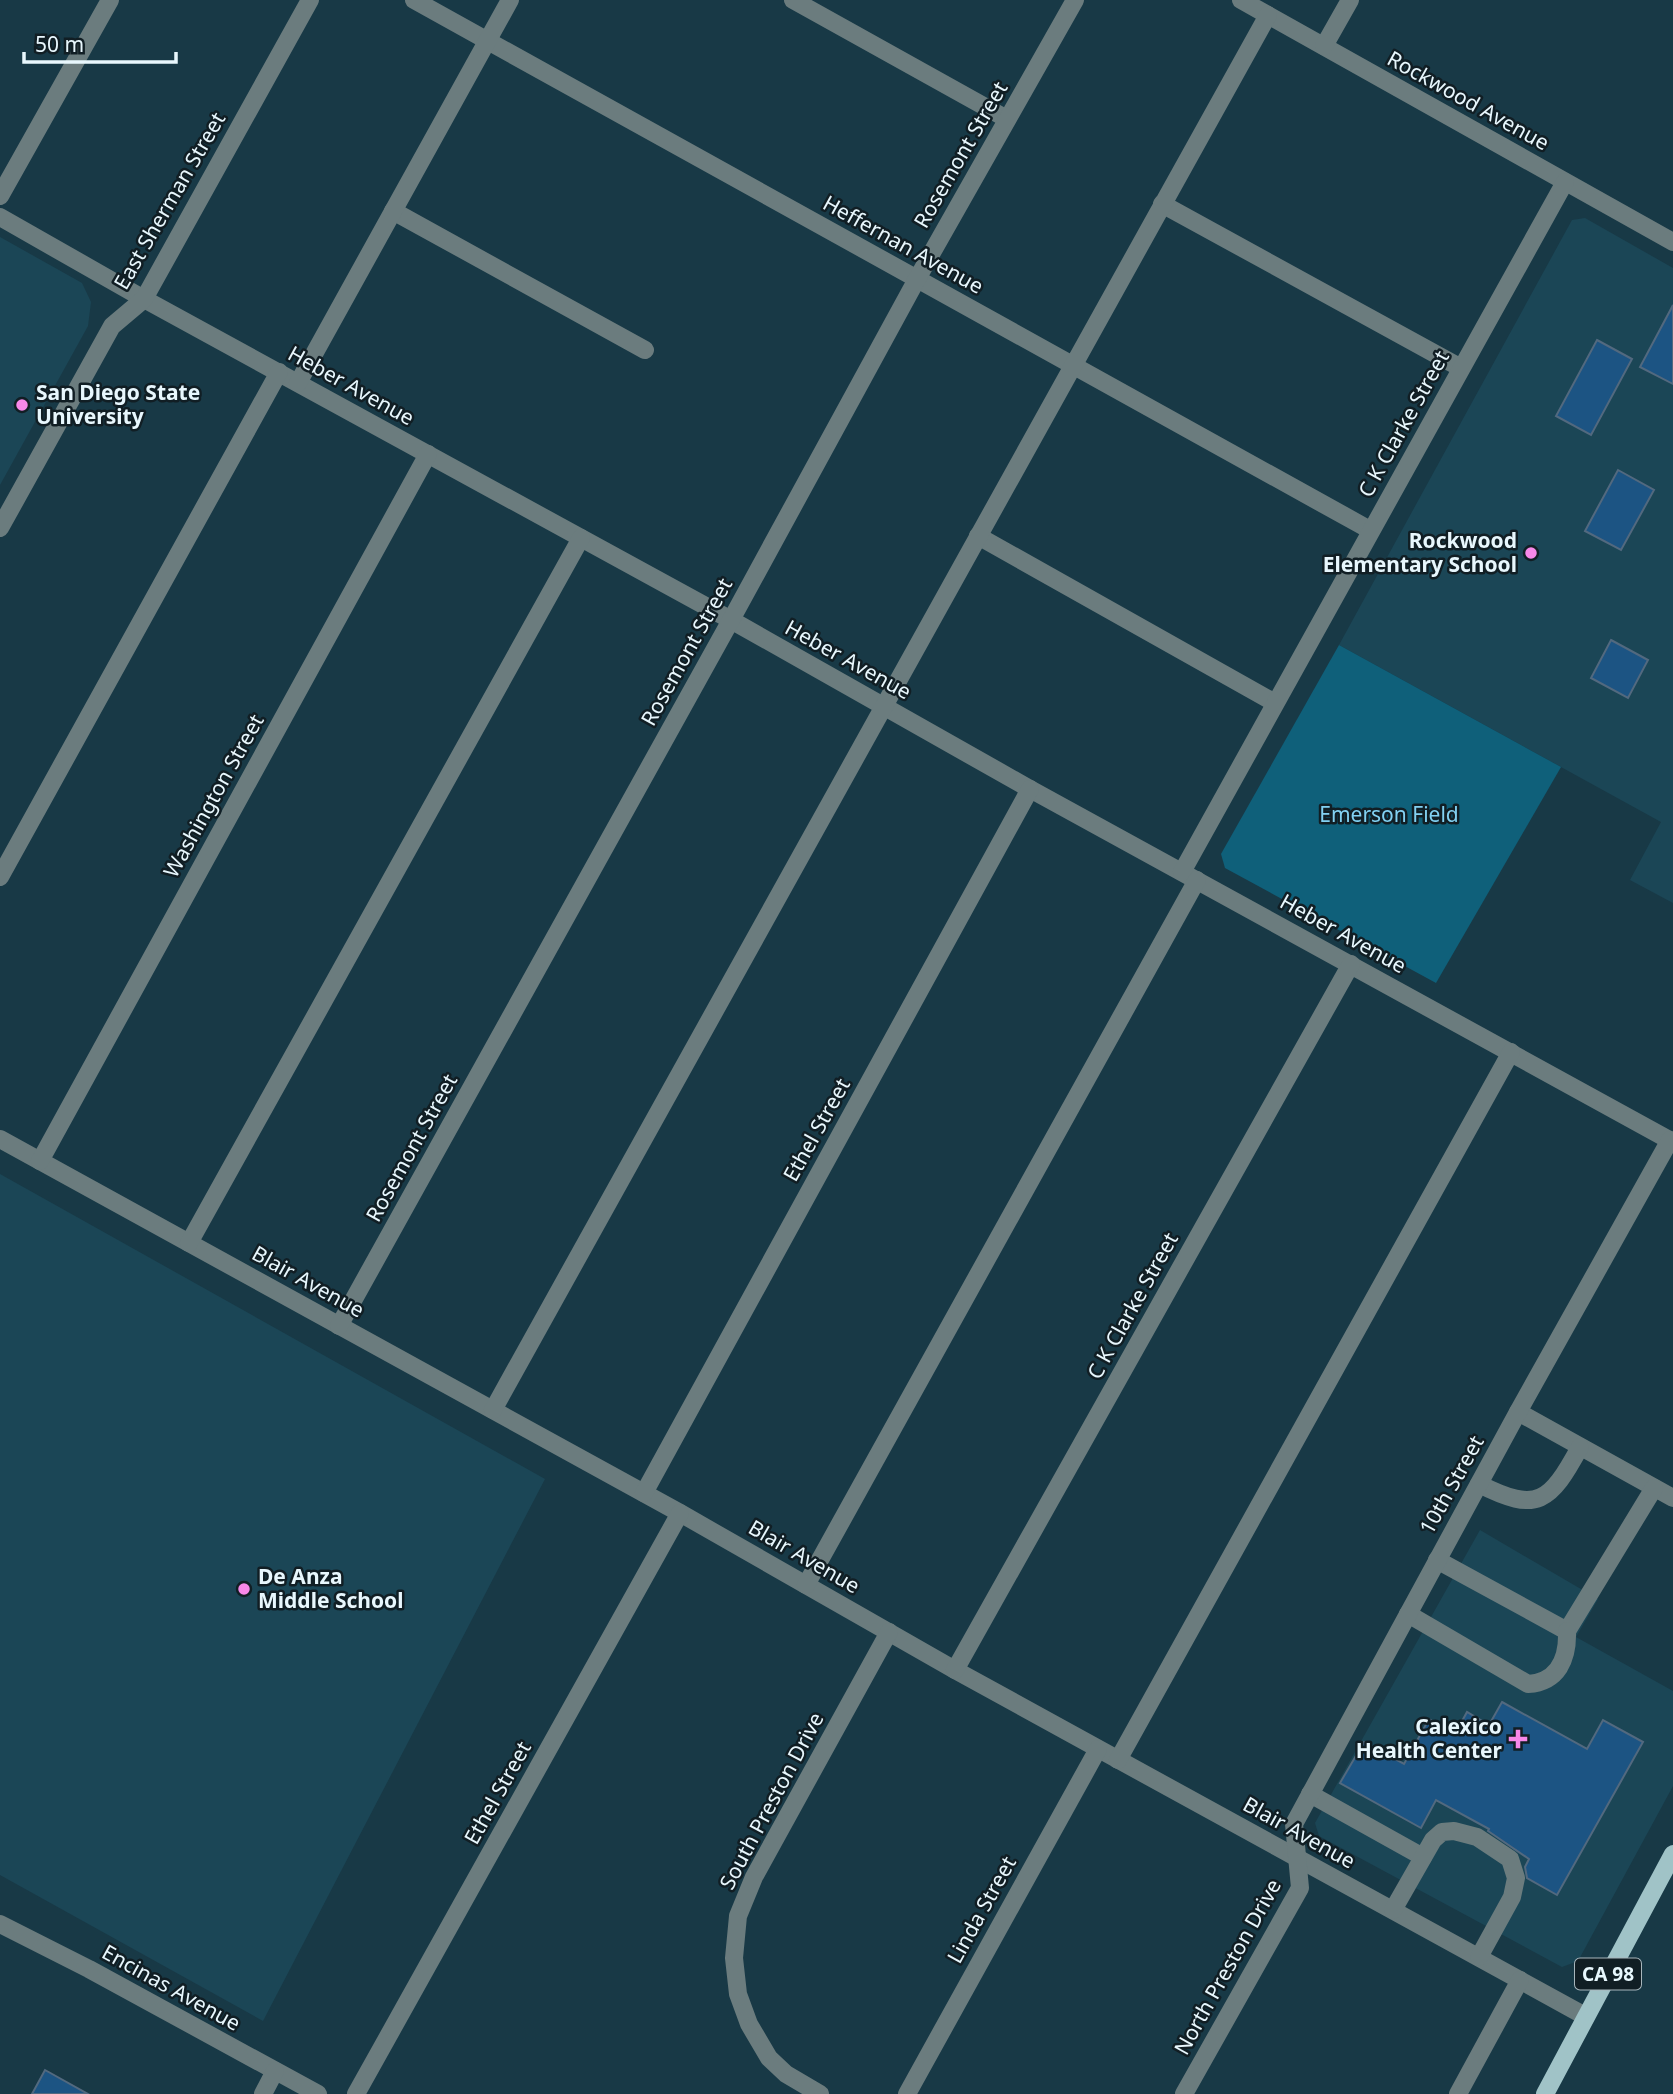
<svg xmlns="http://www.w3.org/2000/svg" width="1673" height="2094" viewBox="0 0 1673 2094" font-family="'Noto Sans',sans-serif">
	<rect width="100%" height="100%" fill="#183946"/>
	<g fill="#1b4656">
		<polygon points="1585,218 1673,268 1673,903 1630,880 1661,822 1339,645 1572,220"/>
		<polygon points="0,237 82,283 91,302 88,326 0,485"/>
		<polygon points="0,1174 545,1479 263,2021 0,1875"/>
		<polygon points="1480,1530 1598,1599 1576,1637 1673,1691 1673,1786 1578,1961 1562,1967 1319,1836 1315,1823"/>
	</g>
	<polygon fill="#0f607a" points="1339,645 1561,767 1436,983 1225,868 1221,854"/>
	<g fill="#1c5483" stroke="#52697f" stroke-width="2">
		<polygon points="1673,305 1673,384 1640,367"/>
		<polygon points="1597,340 1632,359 1591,435 1556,416"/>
		<polygon points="1618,470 1654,490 1621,550 1585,531"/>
		<polygon points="1611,640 1648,660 1628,698 1591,678"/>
		<polygon points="1502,1702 1587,1749 1603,1720 1643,1742 1557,1895 1527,1878 1525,1867 1529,1859 1488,1831 1489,1829 1436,1800 1421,1828 1340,1783 1364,1742 1404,1764 1429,1719 1455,1734 1467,1712 1489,1725"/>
		<polygon points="45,2070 88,2094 32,2094"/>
	</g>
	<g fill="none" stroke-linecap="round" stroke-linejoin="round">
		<g stroke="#6b7c7e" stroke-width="18">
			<polyline points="414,0 1370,530"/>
			<polyline points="793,0 1007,119"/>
			<polyline points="1241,0 1673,242"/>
			<polyline points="1324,46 1350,0"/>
			<polyline points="0,196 110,0"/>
			<polyline points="1162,204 1461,368"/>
			<polyline points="393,211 645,350"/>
			<polyline points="0,217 144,299 731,620 1030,789 1673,1142"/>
			<polyline points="298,383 510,0"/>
			<polyline points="0,528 112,326 144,299 310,0"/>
			<polyline points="978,536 1275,703"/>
			<polyline points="1182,872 1565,182"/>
			<polyline points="0,877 279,372"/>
			<polyline points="0,1139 680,1513 955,1670 1585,2016"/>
			<polyline points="40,1161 428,454"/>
			<polyline points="189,1243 581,538"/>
			<polyline points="339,1326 731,620 917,279 1075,0"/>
			<polyline points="493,1410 1268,15"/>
			<polyline points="1518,1412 1673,1498"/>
			<path d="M1479,1484C1538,1514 1550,1502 1580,1447"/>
			<polyline points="644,1493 1030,789"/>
			<polyline points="1437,1560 1567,1631 1654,1488"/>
			<polyline points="806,1585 1197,880"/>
			<path d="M1408,1614L1528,1684C1558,1682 1568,1659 1567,1631"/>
			<polyline points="955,1670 1351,964"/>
			<polyline points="1118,1760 1511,1052"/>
			<polyline points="1310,1794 1423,1857"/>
			<polyline points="1393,1910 1433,1840 1442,1832 1454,1831 1477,1837 1510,1859 1516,1878 1512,1897 1479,1957"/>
			<polyline points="0,1924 89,1969 318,2094"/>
			<polyline points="263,2094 275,2071"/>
			<polyline points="356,2094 680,1513"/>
			<polyline points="820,2094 786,2074 769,2058 749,2024 738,1994 734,1958 738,1916 754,1877 889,1632"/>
			<polyline points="907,2094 1098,1749"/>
			<polyline points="1184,2094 1300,1888 1294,1824 1518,1412 1670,1140"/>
			<polyline points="1458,2094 1520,1980"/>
		</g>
		<polyline stroke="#a0c3c7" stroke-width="18" points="1545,2094 1673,1854"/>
	</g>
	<g fill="#f888e9" stroke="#111e24" stroke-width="2.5">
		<circle cx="22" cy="405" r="7"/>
		<circle cx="1531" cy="553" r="7"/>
		<circle cx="244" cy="1589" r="7"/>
		<path d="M1514.5 1728.5h7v7h7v7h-7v7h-7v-7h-7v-7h7z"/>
	</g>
	<g text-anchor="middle" stroke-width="5" stroke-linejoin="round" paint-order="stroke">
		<rect fill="#111e24" stroke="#a8b6bc" stroke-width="2" x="1575" y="1958.5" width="66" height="31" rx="5"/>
		<g font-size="19" font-weight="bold" fill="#e8f7fd">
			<text x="1608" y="1981">CA 98</text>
		</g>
		<g font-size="21" fill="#e8f7fd" stroke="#111e24">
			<text transform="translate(1468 101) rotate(29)" y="7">Rockwood Avenue</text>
			<text transform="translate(961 155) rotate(-60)" y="7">Rosemont Street</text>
			<text transform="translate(170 201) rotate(-60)" y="7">East Sherman Street</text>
			<text transform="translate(903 245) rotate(29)" y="7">Heffernan Avenue</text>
			<text transform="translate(351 386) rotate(29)" y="7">Heber Avenue</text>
			<text transform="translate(1404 424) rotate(-61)" y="7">C K Clarke Street</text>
			<text transform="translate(687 652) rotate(-61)" y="7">Rosemont Street</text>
			<text transform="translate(848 660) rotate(29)" y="7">Heber Avenue</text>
			<text transform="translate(214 796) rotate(-61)" y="7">Washington Street</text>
			<text transform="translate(1343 934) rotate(29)" y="7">Heber Avenue</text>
			<text transform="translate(817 1130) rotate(-61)" y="7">Ethel Street</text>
			<text transform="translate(412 1148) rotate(-61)" y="7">Rosemont Street</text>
			<text transform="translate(308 1282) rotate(29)" y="7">Blair Avenue</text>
			<text transform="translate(1133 1306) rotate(-61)" y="7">C K Clarke Street</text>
			<text transform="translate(1452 1485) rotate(-61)" y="7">10th Street</text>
			<text transform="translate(804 1557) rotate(30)" y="7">Blair Avenue</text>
			<text transform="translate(498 1793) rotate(-61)" y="7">Ethel Street</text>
			<text transform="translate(772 1801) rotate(-62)" y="7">South Preston Drive</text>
			<text transform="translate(1299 1833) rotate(29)" y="7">Blair Avenue</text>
			<text transform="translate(982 1910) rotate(-61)" y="7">Linda Street</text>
			<text transform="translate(1228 1967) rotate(-61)" y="7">North Preston Drive</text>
			<text transform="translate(171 1988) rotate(29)" y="7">Encinas Avenue</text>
		</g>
		<g font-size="21" font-weight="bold" fill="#e8f7fd" stroke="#111e24" text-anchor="start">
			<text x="36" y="400">San Diego State<tspan x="36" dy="24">University</tspan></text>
			<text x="1517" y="548" text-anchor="end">Rockwood<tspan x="1517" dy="24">Elementary School</tspan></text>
			<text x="258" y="1584">De Anza<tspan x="258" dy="24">Middle School</tspan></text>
			<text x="1502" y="1734" text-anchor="end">Calexico<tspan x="1502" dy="24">Health Center</tspan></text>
		</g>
		<g font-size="21" fill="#82d1f2" stroke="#111e24">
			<text x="1389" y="822">Emerson Field</text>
		</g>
	</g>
	<path d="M24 52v10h152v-10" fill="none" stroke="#e8f7fd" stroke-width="3.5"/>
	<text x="35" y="52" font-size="21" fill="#e8f7fd" stroke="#111e24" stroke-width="5" paint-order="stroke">50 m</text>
</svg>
